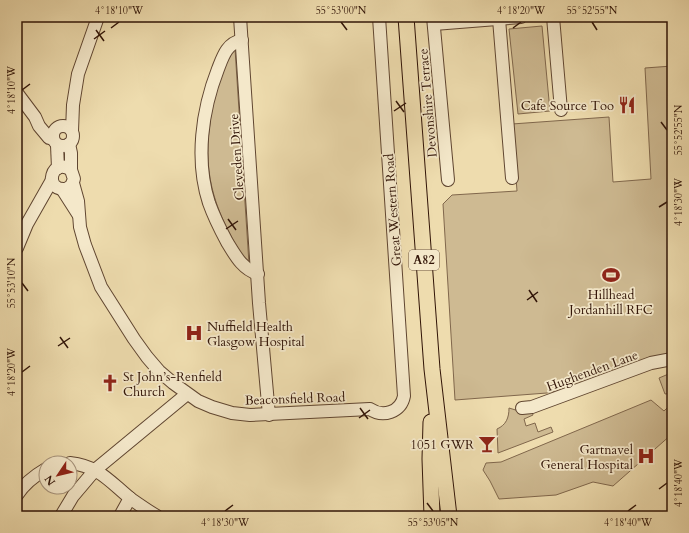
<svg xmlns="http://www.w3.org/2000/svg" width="689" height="533" viewBox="0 0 689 533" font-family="Cardo,serif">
	<rect width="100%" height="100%" fill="#eedcae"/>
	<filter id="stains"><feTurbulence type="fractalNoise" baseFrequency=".005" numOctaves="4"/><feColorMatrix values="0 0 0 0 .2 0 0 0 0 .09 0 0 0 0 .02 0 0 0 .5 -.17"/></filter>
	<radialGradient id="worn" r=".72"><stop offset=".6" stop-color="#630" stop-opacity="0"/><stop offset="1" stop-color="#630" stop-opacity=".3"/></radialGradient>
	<g fill="#ceba92" stroke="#80674c">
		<polygon points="542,26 550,111 518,114 509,29"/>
		<path d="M235,49L249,264L246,262C217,215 202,179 210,123C211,115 211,106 213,99C218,83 225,68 230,52Z"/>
		<polygon points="672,66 672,355 577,386 547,393 455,400 443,204 452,195 517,191 512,124 609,117 613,182 651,179 645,68"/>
		<polygon points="672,362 672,393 665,394 659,378 671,373 668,363"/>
		<polygon points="651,400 664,411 672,403 672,434 613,486 593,482 556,495 499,499 490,481 483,470 486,463 501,462"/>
		<path d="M509,408L519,411H532L533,415L524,419L526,426L535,423L538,432L551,427L553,432L498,453L497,429C506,425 509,418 509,408Z"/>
	</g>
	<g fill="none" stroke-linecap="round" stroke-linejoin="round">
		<g stroke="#604631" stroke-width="14">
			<g id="minor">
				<polyline points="240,17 259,303 269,415"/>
				<polyline points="433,17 448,180"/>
				<polyline points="553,17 561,110"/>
				<polyline points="499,19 512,178"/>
				<polyline points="434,24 521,17"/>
				<path d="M242,40C227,43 223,56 218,69C202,110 195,160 209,203C214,217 220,229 227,242C235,255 242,269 258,274"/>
				<polyline points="17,93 35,117 39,126 49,138 52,138"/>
				<circle cx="63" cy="136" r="10"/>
				<polyline points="72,131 73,105 78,74 98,17"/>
				<path d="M69,144L71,153V170L74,179L71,186L66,189C42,191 52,156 71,170"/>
				<polyline points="57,145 58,168"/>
				<path d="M73,183L78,201L80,227L85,245L101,287L134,339L147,357L159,371L173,383L198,401L212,407L232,413L250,415L370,409C383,418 401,412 404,396L379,17"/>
				<polyline points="62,189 78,214"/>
				<polyline points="17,248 27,224 52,180"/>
				<polyline points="522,408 532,407 651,363 672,359"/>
				<path d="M70,463C99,466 110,482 131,499C140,505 148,511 157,516"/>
				<path d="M17,495C24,484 34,476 46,469"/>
				<polyline points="61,516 73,496 95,470 187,394"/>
				<polyline points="120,516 130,498"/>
			</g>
		</g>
		<g stroke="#311407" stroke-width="17">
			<g id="major">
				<polyline points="406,17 432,369 449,516"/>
				<polyline points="431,422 430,459 432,516"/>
			</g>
		</g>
		<use href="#minor" stroke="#f4e8ca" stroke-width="12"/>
		<use href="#major" stroke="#eedcae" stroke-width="15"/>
	</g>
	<path fill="none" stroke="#311407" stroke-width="1.5" d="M341,22L347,30M592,22L597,30M111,28L119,22M513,28L521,22M96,30L104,41M94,39L105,31M22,90L30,84M396,101L404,112M394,111L406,103M661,122L667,130M659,207L667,202M228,219L236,230M226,229L238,221M22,283L28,291M529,290L537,302M527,300L538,292M60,337L68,348M58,346L70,338M22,372L30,366M360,408L368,419M359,418L370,410M659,489L667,483M427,503L433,511M225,511L233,505M628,511L636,505"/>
	<defs>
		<g id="restaurant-bare" transform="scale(1.38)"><path d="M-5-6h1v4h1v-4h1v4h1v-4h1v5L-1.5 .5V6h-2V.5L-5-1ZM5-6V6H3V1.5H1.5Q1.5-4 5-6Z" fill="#8f2418" stroke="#f4e8ca" stroke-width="2.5" paint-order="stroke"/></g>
		<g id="stadium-bare" transform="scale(1.38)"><path d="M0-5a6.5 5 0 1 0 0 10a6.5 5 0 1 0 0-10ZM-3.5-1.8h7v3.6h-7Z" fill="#8f2418" stroke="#f4e8ca" stroke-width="2.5" paint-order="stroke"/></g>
		<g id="hospital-bare" transform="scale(1.38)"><path d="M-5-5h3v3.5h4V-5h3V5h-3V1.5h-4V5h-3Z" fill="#8f2418" stroke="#f4e8ca" stroke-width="2.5" paint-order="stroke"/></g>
		<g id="church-bare" transform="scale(1.38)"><path d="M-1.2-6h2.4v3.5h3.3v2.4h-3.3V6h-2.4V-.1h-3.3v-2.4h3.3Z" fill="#8f2418" stroke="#f4e8ca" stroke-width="2.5" paint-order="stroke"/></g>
		<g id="bar-bare" transform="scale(1.38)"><path d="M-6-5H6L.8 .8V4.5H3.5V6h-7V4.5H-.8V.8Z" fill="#8f2418" stroke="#f4e8ca" stroke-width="2.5" paint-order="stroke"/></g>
	</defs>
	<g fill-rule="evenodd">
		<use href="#restaurant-bare" x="627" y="105"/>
		<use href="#stadium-bare" x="611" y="275"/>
		<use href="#hospital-bare" x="194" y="333"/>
		<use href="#church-bare" x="110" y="383"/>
		<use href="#bar-bare" x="487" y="444"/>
		<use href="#hospital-bare" x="646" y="456"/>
	</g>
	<g text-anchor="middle" stroke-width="3.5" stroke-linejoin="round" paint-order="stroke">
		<rect fill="#f4e8ca" stroke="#6c5442" stroke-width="1" x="409" y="250" width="30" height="20" rx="3"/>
		<g font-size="12" font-weight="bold" fill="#311407">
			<text x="424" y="264">A82</text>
		</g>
		<g font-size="13" fill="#311407" stroke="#f4e8ca">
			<text transform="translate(427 103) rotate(-95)" y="5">Devonshire Terrace</text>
			<text transform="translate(236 157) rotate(-94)" y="5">Cleveden Drive</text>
			<text transform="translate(392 210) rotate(-94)" y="5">Great Western Road</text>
			<text transform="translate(592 370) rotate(-20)" y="5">Hughenden Lane</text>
			<text transform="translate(295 398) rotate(-2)" y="5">Beaconsfield Road</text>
		</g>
		<g font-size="13" fill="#311407" stroke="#f4e8ca" text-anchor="end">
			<text x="614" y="110">Cafe Source Too</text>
			<text x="611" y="299" text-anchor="middle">Hillhead<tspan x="611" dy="15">Jordanhill RFC</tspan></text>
			<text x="207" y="331" text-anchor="start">Nuffield Health<tspan x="207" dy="15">Glasgow Hospital</tspan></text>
			<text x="123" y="381" text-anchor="start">St John’s-Renfield<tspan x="123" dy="15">Church</tspan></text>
			<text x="474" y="449">1051 GWR</text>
			<text x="633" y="454">Gartnavel<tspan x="633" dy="15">General Hospital</tspan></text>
		</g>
	</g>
	<rect width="689" height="533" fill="none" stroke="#eedcae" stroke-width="44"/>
	<g transform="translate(58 475) rotate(235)"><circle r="19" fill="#f4e8ca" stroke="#a6937c"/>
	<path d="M0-3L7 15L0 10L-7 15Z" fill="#8f2418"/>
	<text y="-6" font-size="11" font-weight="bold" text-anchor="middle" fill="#311407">N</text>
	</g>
	<rect x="22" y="22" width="645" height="489" fill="none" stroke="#311407" stroke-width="1.5"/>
	<g font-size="10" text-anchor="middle" fill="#311407">
		<text x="119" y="14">4°18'10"W</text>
		<text x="341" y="14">55°53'00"N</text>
		<text x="521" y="14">4°18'20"W</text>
		<text x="592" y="14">55°52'55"N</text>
		<text transform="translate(11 90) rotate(-90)" y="4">4°18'10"W</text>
		<text transform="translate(678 130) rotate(-90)" y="4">55°52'55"N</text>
		<text transform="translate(678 202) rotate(-90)" y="4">4°18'30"W</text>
		<text transform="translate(11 283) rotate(-90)" y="4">55°53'10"N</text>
		<text transform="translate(11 372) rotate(-90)" y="4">4°18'20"W</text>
		<text transform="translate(678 483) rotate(-90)" y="4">4°18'40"W</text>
		<text x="225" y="526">4°18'30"W</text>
		<text x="433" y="526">55°53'05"N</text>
		<text x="628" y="526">4°18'40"W</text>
	</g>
	<rect width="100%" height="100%" filter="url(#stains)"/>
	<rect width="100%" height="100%" fill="url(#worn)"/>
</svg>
